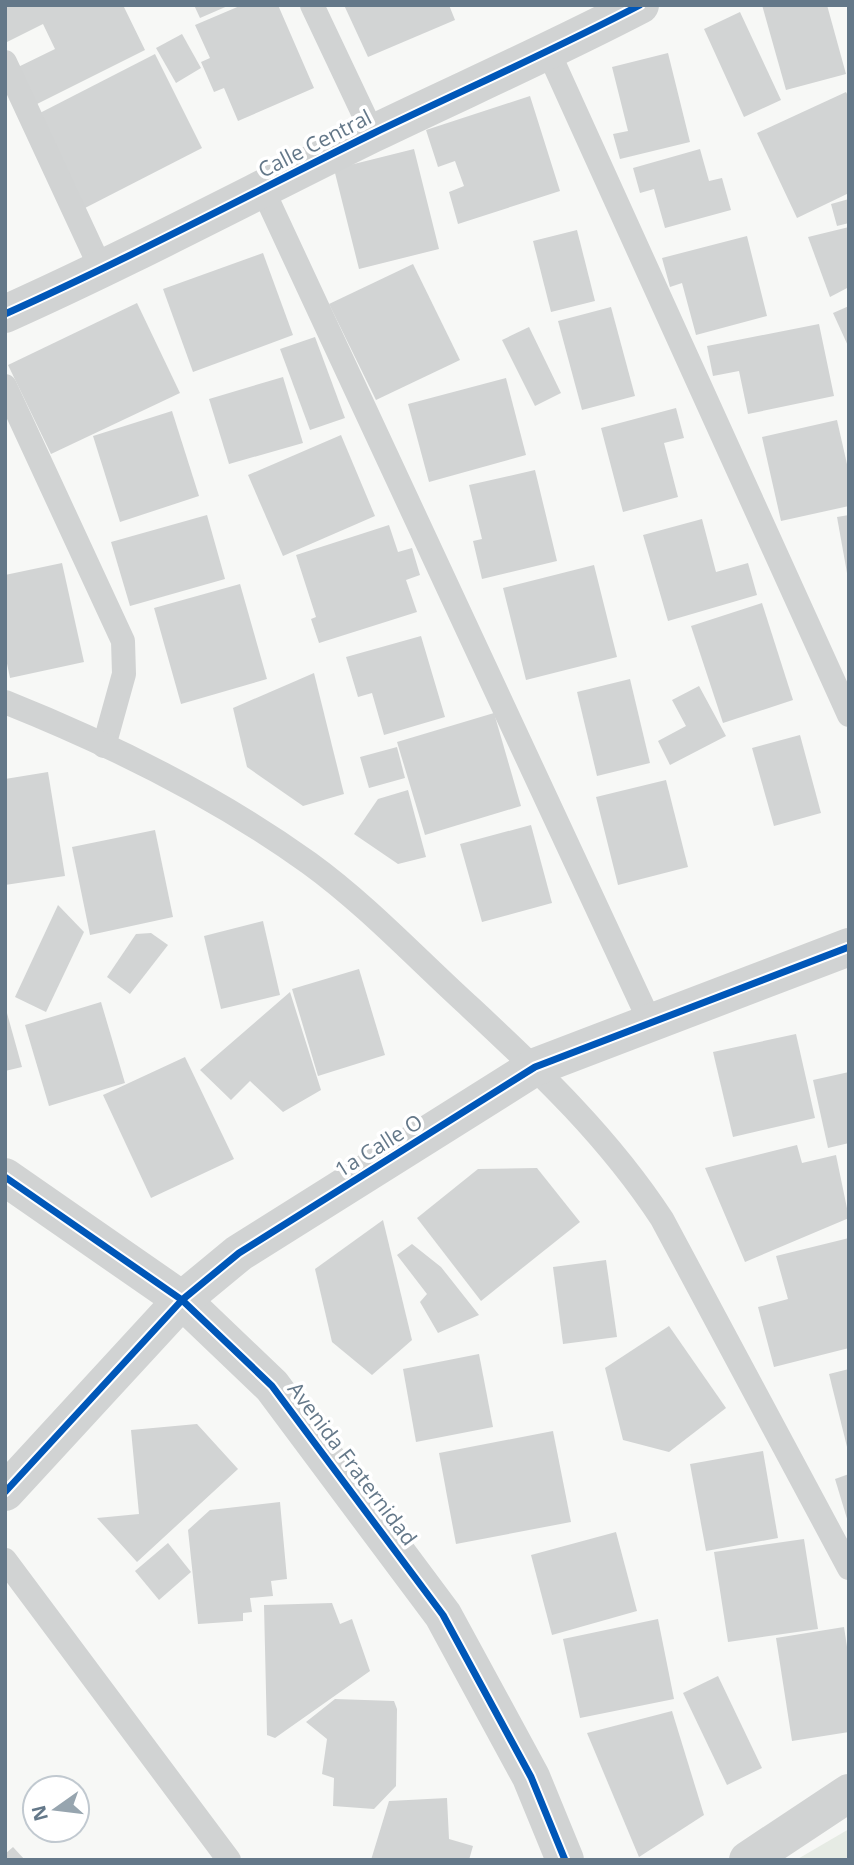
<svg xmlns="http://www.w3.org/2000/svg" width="854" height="1865" viewBox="0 0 854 1865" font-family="'Open Sans',sans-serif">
	<rect width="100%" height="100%" fill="#f7f8f6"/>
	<polygon fill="#e6ebe4" points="849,1829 849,1860 796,1860"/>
	<g fill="#d2d4d4">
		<polygon points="123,5 145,50 33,106 14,69 55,49 43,24 5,43 5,6"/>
		<polygon points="194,5 230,5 200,18"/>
		<polygon points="242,5 278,5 314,88 238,121 224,88 214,92 201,62 210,58 195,25"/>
		<polygon points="344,5 449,5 455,20 368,57"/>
		<polygon points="762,5 827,5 846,74 786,90"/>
		<polygon points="740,12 781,100 744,117 704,29"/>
		<polygon points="182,34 201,68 176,83 156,48"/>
		<polygon points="668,53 690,142 620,159 613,134 628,131 612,67"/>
		<polygon points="155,54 202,148 85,208 36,115"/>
		<polygon points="846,92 849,98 849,193 797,218 757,133"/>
		<polygon points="530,96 560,191 458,224 449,192 464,186 455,161 438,167 426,130"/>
		<polygon points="414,149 439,249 359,269 334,169"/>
		<polygon points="700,149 709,181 722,178 731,210 665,228 654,189 640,193 633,168"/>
		<polygon points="849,199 849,223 837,226 831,204"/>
		<polygon points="849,227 849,287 830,297 808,237"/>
		<polygon points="577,230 595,301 551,312 533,241"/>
		<polygon points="747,236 767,316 696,335 682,283 670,287 662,258"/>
		<polygon points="263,253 293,335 193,372 163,289"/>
		<polygon points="413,264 460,360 376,400 329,304"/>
		<polygon points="137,303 180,393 51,454 8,365"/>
		<polygon points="849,306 849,348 833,313"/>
		<polygon points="611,307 635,396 582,410 558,321"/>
		<polygon points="819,324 834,396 748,414 739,371 713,376 707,346"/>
		<polygon points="529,327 561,393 535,406 502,340"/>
		<polygon points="315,337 345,418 310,430 280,349"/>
		<polygon points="283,377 303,443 229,464 209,399"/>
		<polygon points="506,378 526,455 429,482 408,404"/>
		<polygon points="676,408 684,438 664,443 678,497 623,512 601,428"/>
		<polygon points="172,411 199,496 120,522 93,436"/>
		<polygon points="837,420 849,473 849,506 781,521 762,437"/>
		<polygon points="341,435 375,516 283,556 248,475"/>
		<polygon points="535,470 557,561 482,579 473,541 482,539 469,485"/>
		<polygon points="207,515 225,579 130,606 111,542"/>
		<polygon points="849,515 849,573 847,573 837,517"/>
		<polygon points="702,519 716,572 748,563 757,595 668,621 643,535"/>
		<polygon points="389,525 398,552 412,548 420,575 406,580 417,612 319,643 311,619 316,617 296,555"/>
		<polygon points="62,563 84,662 10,678 5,654 5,575"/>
		<polygon points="594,565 617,657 526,680 503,588"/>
		<polygon points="240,584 267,679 181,704 154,608"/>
		<polygon points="762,603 793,700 723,723 691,626"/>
		<polygon points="421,636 445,717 384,735 372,693 358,697 346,657"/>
		<polygon points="314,673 344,794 303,806 247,767 233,708"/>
		<polygon points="630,679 650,763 597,776 577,692"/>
		<polygon points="699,686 726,736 670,765 658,741 686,726 672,700"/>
		<polygon points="494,713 521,806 425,835 397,742"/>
		<polygon points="800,735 821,813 774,826 752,748"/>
		<polygon points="397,747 405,778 369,788 360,757"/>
		<polygon points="48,772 65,876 5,885 5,779"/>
		<polygon points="666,780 688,867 618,885 596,797"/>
		<polygon points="408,790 426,857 398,864 354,834 378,799"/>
		<polygon points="531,825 552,903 482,922 460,844"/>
		<polygon points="155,830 173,917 90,935 72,847"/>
		<polygon points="58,905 84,932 46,1012 15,997"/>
		<polygon points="263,921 280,995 221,1009 204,936"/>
		<polygon points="151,933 168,945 130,994 107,977 136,934"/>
		<polygon points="359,969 385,1055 318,1076 292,989"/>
		<polygon points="290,992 321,1090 283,1112 250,1081 231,1100 200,1070"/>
		<polygon points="101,1002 125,1083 49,1106 25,1025"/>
		<polygon points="5,1006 22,1067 5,1071"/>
		<polygon points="796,1034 815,1118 733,1137 713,1052"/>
		<polygon points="185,1057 234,1159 151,1198 103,1095"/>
		<polygon points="849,1072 849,1143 828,1148 813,1080"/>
		<polygon points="797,1145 802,1163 836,1155 849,1218 745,1262 705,1168"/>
		<polygon points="537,1168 580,1222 481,1301 417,1218 478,1169"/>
		<polygon points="383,1220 412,1340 372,1375 332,1342 315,1269"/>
		<polygon points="849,1238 849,1348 774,1367 758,1307 788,1299 776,1256"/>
		<polygon points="412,1244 441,1267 479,1315 438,1333 420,1302 427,1294 397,1255"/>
		<polygon points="606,1260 617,1337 563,1344 553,1267"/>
		<polygon points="669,1326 726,1408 669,1452 623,1440 605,1368"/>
		<polygon points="479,1354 493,1427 416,1442 403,1369"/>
		<polygon points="849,1369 849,1451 848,1451 829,1374"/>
		<polygon points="197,1424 238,1469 137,1562 97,1518 139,1514 131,1430"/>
		<polygon points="553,1431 571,1522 456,1544 439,1453"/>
		<polygon points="763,1451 778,1538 706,1551 690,1464"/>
		<polygon points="849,1474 849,1522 848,1522 835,1479"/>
		<polygon points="280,1502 287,1579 271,1581 273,1596 250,1598 252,1612 243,1613 243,1621 198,1624 188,1530 210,1510"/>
		<polygon points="616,1532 637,1611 552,1635 531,1555"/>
		<polygon points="804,1539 818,1629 728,1642 714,1552"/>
		<polygon points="168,1543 191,1572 159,1600 135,1571"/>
		<polygon points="332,1603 340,1624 352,1619 370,1671 275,1738 267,1735 264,1605"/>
		<polygon points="658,1619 674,1699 580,1718 563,1639"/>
		<polygon points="844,1627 849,1660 849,1732 792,1741 776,1638"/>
		<polygon points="718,1676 762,1768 727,1785 683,1693"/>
		<polygon points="335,1699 394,1701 397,1709 396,1786 374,1809 333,1806 334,1778 322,1774 327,1739 306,1722"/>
		<polygon points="672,1711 704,1815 639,1857 587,1733"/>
		<polygon points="447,1798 449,1839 473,1846 469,1860 371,1860 389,1801"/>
		<polygon points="13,1847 25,1860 5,1860 5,1854"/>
	</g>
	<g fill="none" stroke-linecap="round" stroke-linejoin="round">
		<g stroke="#d1d3d3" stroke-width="24">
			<polyline points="312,5 373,134"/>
			<polyline points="549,53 849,715"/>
			<polyline points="5,62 102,271"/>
			<polyline points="263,190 650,1022"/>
			<polyline points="5,386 123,641 124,674 104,746"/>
			<path d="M5,702C110,744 217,797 309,863C367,905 418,960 471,1008C542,1074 609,1138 662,1219L849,1568"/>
			<polyline points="5,1560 229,1860"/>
		</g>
		<g stroke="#d1d3d3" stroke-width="38">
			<path d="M5,314C130,258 250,194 372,134C461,91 552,51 640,5"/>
			<polyline points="5,1177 182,1300 272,1386 443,1615 531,1777 565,1860"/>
			<polyline points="5,1492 182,1300 239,1253 535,1067 849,947"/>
			<polyline points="748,1860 849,1793"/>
		</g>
		<g stroke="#fff" stroke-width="11">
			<g id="cycleway">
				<path d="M5,314C130,258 250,194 372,134C461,91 552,51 640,5"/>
				<polyline points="5,1177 182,1300 272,1386 443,1615 531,1777 565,1860"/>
				<polyline points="5,1492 182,1300 239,1253 535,1067 849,947"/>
			</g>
		</g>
		<use href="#cycleway" stroke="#0057b8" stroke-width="7"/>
	</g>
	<g text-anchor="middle" stroke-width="7" stroke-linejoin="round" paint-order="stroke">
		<g font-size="21" fill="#647889" stroke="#fff">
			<text transform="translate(315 144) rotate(-27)" y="7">Calle Central</text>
			<text transform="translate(379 1146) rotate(-32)" y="7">1a Calle O</text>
			<text transform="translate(352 1464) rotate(53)" y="7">Avenida Fraternidad</text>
		</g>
	</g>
	<rect width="854" height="1865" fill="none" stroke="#647889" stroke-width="14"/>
	<g transform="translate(56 1809) rotate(256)"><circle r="33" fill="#ffffff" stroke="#c1c9d0" stroke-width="2"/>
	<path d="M0-5L12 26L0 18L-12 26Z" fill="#97a5af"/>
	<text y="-10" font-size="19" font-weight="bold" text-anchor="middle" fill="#647889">N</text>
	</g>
</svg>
